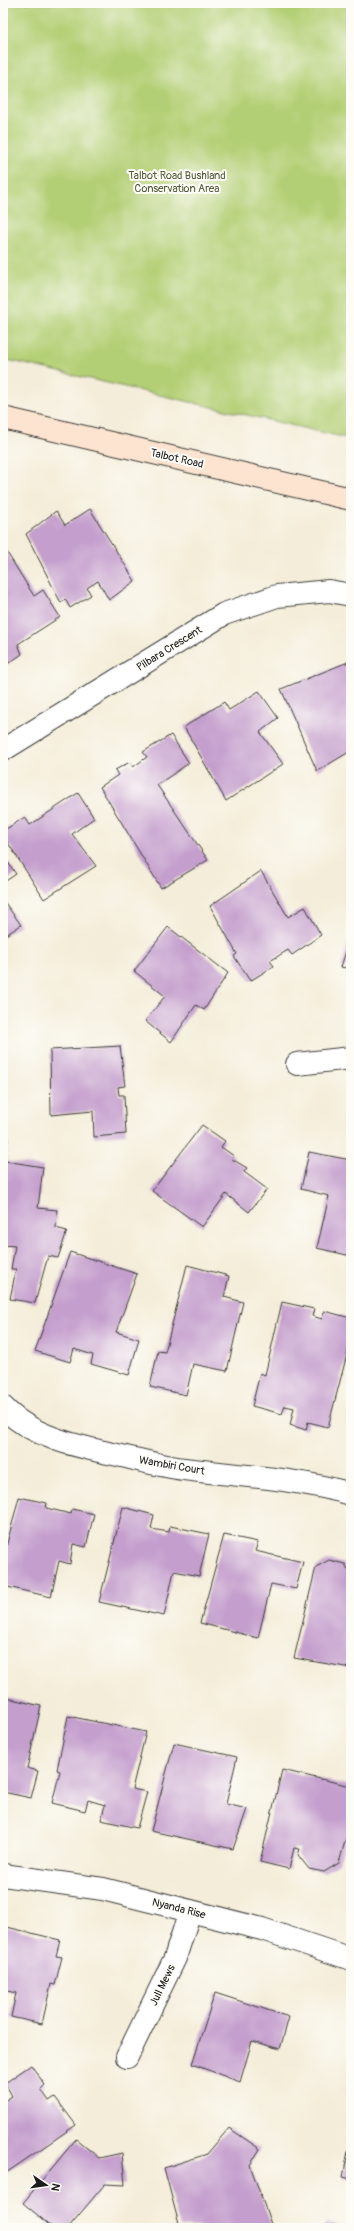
<svg xmlns="http://www.w3.org/2000/svg" width="354" height="2231" viewBox="0 0 354 2231" font-family="Pangolin,sans-serif">
	<rect width="100%" height="100%" fill="#fdfcf7"/>
	<filter id="ink" filterUnits="userSpaceOnUse"><feTurbulence type="fractalNoise" baseFrequency=".025" numOctaves="2"/><feDisplacementMap in="SourceGraphic" scale="8" xChannelSelector="R" yChannelSelector="G"/><feConvolveMatrix kernelMatrix="1 2 1 2 8 2 1 2 1" color-interpolation-filters="sRGB"/></filter>
	<filter id="wash" filterUnits="userSpaceOnUse"><feTurbulence type="fractalNoise" baseFrequency=".012" numOctaves="4" result="noise"/><feDisplacementMap in="SourceGraphic" scale="16" xChannelSelector="R" yChannelSelector="G"/><feGaussianBlur stdDeviation="0.9" result="paint"/><feColorMatrix in="noise" values="0 0 0 0 0 0 0 0 0 0 0 0 0 0 0 0 0 1.4 0 .05"/><feComposite in="paint" operator="in"/></filter>
	<g filter="url(#wash)">
		<rect width="100%" height="100%" fill="#f4edd9"/>
		<polygon fill="#b3cf75" stroke="#687648" points="3,3 351,3 351,439 3,359"/>
		<g id="blocks">
			<g fill="#c49fcd">
				<polygon points="90,509 135,581 109,600 98,581 87,588 91,595 70,608 65,599 61,603 26,534 56,511 65,525"/>
				<polygon points="3,546 34,596 43,590 60,617 18,644 22,654 3,667"/>
				<polygon points="348,662 351,671 351,751 317,771 281,689"/>
				<polygon points="259,691 278,718 260,732 283,764 226,801 184,727 224,702 229,710"/>
				<polygon points="171,735 189,763 157,785 208,860 161,888 100,787 118,775 115,770 130,762 133,767 147,757 143,752"/>
				<polygon points="78,793 94,818 72,834 96,866 44,899 3,835 3,831 25,817 30,825"/>
				<polygon points="3,855 16,874 3,883"/>
				<polygon points="261,871 288,917 305,907 321,935 292,955 288,950 270,961 274,966 250,981 234,956 237,954 210,906"/>
				<polygon points="3,900 21,925 3,937"/>
				<polygon points="168,927 228,973 204,1010 196,1005 171,1042 145,1021 165,996 134,971"/>
				<polygon points="351,935 351,969 341,967"/>
				<polygon points="120,1046 125,1086 118,1087 119,1095 124,1095 126,1134 94,1137 93,1111 51,1115 50,1050"/>
				<polygon points="202,1125 225,1141 221,1147 234,1156 232,1159 247,1168 244,1172 267,1189 249,1212 226,1194 202,1227 152,1191"/>
				<polygon points="3,1139 8,1139 5,1161 43,1167 38,1208 57,1210 56,1228 67,1231 58,1258 48,1256 35,1303 10,1299 16,1269 11,1269 15,1246 3,1245"/>
				<polygon points="309,1152 351,1160 351,1256 317,1248 329,1196 301,1189"/>
				<polygon points="70,1252 137,1274 116,1332 139,1339 129,1375 91,1364 93,1355 74,1349 70,1362 35,1351"/>
				<polygon points="187,1265 229,1276 224,1297 243,1302 227,1371 193,1364 186,1395 150,1387 158,1351 165,1352"/>
				<polygon points="282,1302 314,1309 312,1316 322,1319 324,1311 351,1318 351,1339 328,1427 308,1422 306,1430 290,1425 294,1408 285,1406 282,1414 252,1406 260,1373 265,1375"/>
				<polygon points="19,1497 47,1503 46,1508 71,1514 72,1509 94,1514 86,1547 73,1544 70,1564 59,1561 51,1597 3,1586 3,1559"/>
				<polygon points="123,1507 154,1515 151,1529 169,1532 170,1526 209,1534 199,1576 174,1571 164,1616 99,1602"/>
				<polygon points="224,1535 258,1542 255,1551 303,1562 296,1589 271,1584 258,1638 200,1623"/>
				<polygon points="329,1560 345,1564 351,1575 351,1668 294,1658 316,1567"/>
				<polygon points="3,1697 41,1706 27,1768 38,1771 31,1798 3,1792"/>
				<polygon points="68,1716 146,1732 132,1789 147,1792 137,1828 101,1820 105,1805 88,1800 85,1811 52,1803 60,1771 57,1770"/>
				<polygon points="174,1743 237,1757 226,1804 247,1809 233,1849 151,1831"/>
				<polygon points="282,1770 351,1786 351,1820 339,1863 324,1872 309,1869 298,1855 300,1849 294,1848 289,1869 260,1862"/>
				<polygon points="3,1926 60,1940 56,1956 62,1957 55,1985 51,1984 42,2024 11,2017 16,1993 3,1990"/>
				<polygon points="215,1993 289,2017 280,2049 252,2041 240,2082 192,2064"/>
				<polygon points="31,2065 45,2085 41,2089 49,2101 55,2097 76,2125 3,2175 3,2102 12,2096 5,2083"/>
				<polygon points="229,2128 260,2149 250,2165 271,2224 265,2228 180,2228 164,2168 207,2154"/>
				<polygon points="76,2139 99,2158 122,2153 125,2185 105,2184 68,2228 53,2228 23,2203"/>
				<polygon points="350,2141 351,2141 351,2179 343,2177"/>
				<polygon points="326,2224 345,2227 345,2228 325,2228"/>
			</g>
		</g>
	</g>
	<g filter="url(#ink)">
		<use href="#blocks" fill-opacity="0" stroke="#3c3b38" stroke-width="1"/>
		<g fill="none" stroke-linecap="round" stroke-linejoin="round">
			<g stroke="#3c3b38" stroke-width="24">
				<g id="street">
					<polyline points="3,750 224,614 277,596 329,591 351,595"/>
					<polyline points="297,1064 351,1058"/>
					<path d="M3,1407C30,1436 75,1446 113,1454C136,1459 160,1466 184,1469C240,1476 297,1478 351,1494"/>
					<polyline points="3,1875 103,1889 262,1929 351,1959"/>
					<polyline points="127,2057 175,1958 190,1911"/>
				</g>
			</g>
			<g stroke="#3c3b38" stroke-width="24">
				<polyline id="secondary" points="3,418 351,499"/>
			</g>
			<use href="#street" stroke="#fff" stroke-width="22"/>
			<use href="#secondary" stroke="#fde4d0" stroke-width="22"/>
		</g>
	</g>
	<g text-anchor="middle" stroke-width="4" stroke-linejoin="round" paint-order="stroke">
		<g font-size="11" fill="#515b3b" stroke="#fdfcf7">
			<text x="177" y="179">Talbot Road Bushland<tspan x="177" dy="13">Conservation Area</tspan></text>
		</g>
		<g font-size="11" fill="#1c1c1c" stroke="#fdfcf7">
			<text transform="translate(177 458) rotate(13)" y="4">Talbot Road</text>
			<text transform="translate(169 648) rotate(-32)" y="4">Pilbara Crescent</text>
			<text transform="translate(172 1465) rotate(10)" y="4">Wambiri Court</text>
			<text transform="translate(179 1908) rotate(14)" y="4">Nyanda Rise</text>
			<text transform="translate(162 1985) rotate(-64)" y="4">Jull Mews</text>
		</g>
	</g>
	<rect width="354" height="2231" fill="none" stroke="#fdfcf7" stroke-width="16"/>
	<g transform="translate(46 2185) rotate(103)" stroke="#fdfcf7" stroke-width="3" paint-order="stroke">
	<path d="M0-3L7 15L0 10L-7 15Z" fill="#1c1c1c"/>
	<text y="-6" font-size="11" font-weight="bold" text-anchor="middle" fill="#1c1c1c">N</text>
	</g>
</svg>
